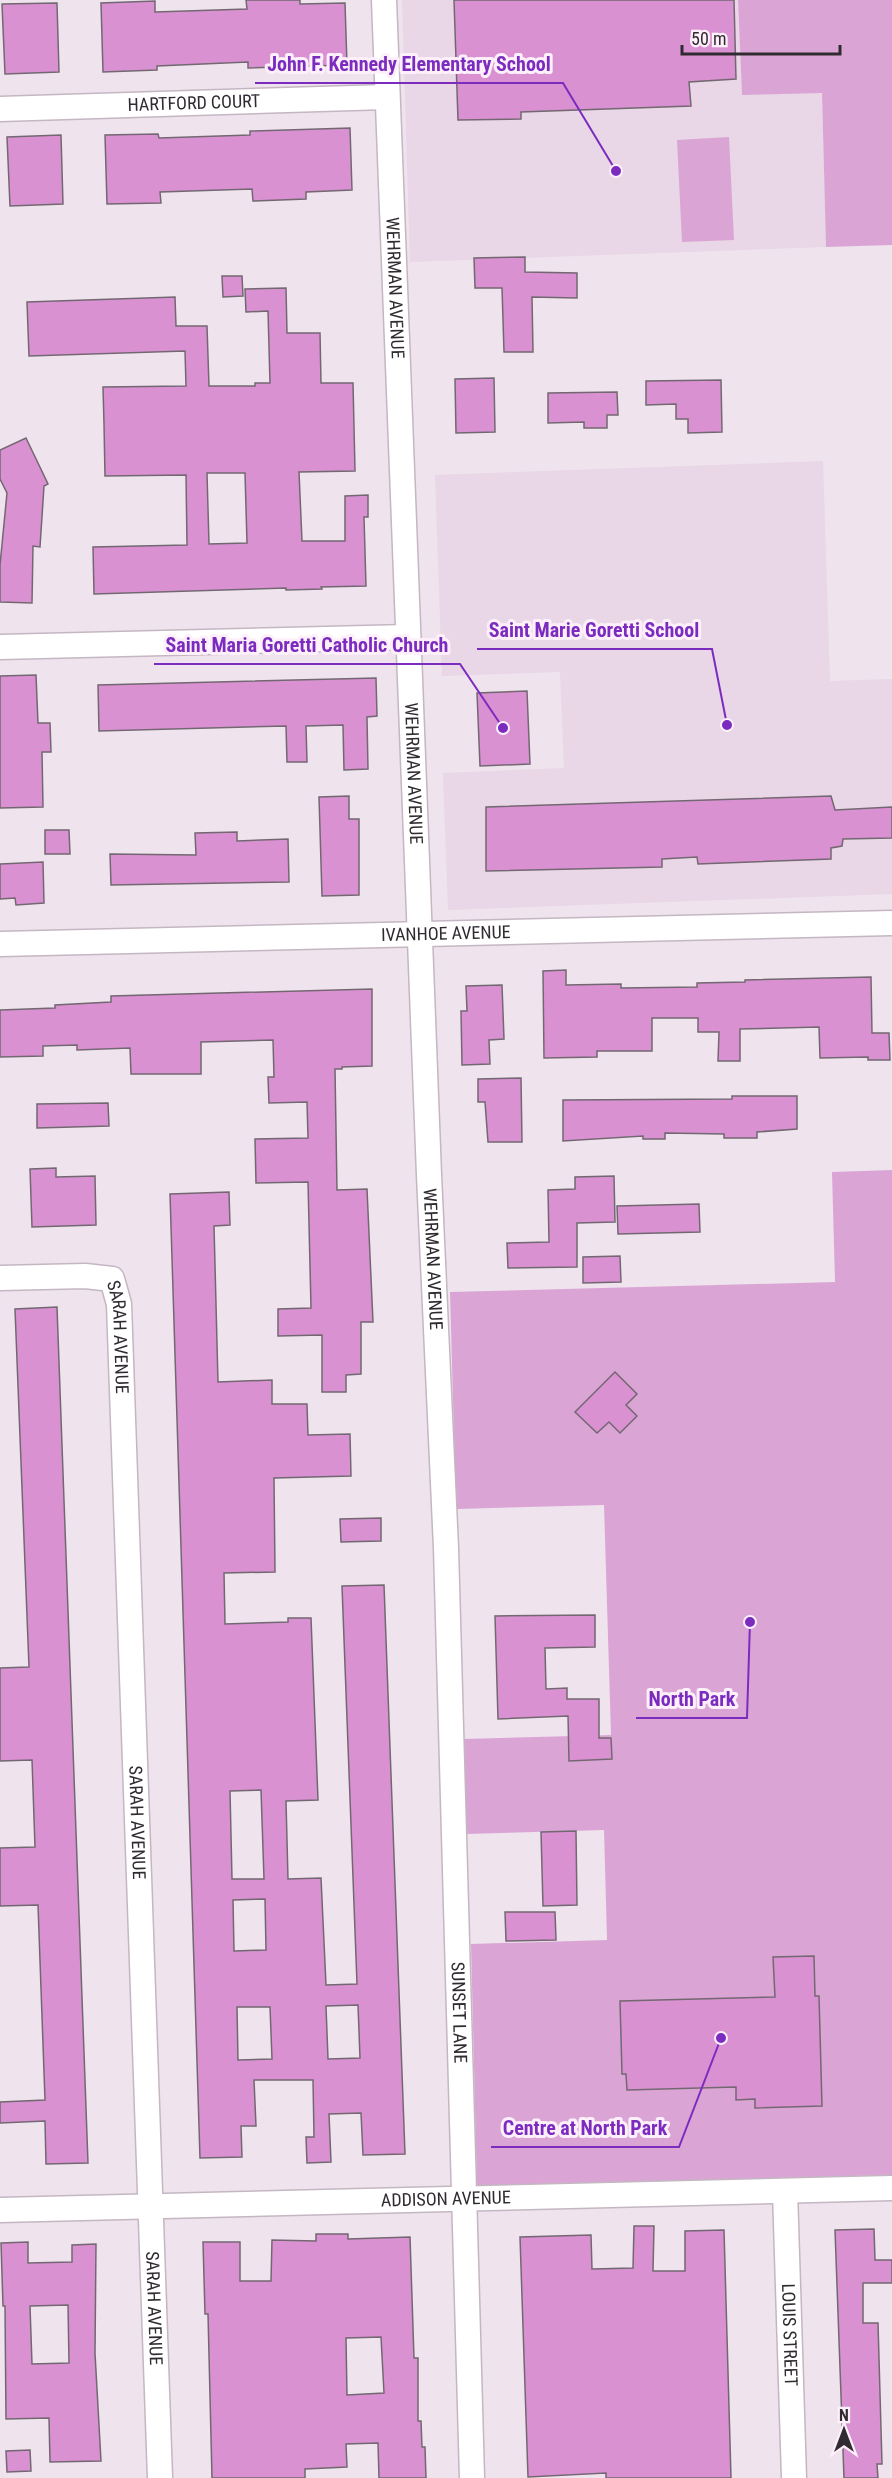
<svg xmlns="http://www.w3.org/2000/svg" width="892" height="2478" viewBox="0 0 892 2478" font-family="'Roboto Condensed',sans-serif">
	<rect width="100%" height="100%" fill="#efe3ee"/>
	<g fill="#e9d6e6">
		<polygon points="402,0 738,0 742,95 822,92 826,247 410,262"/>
		<polygon points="823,461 830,681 892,679 892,894 448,910 443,773 564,768 560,672 442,676 435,475"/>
	</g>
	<g fill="#daa5d5">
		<polygon points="738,0 892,0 892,245 826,247 822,93 742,95"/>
		<polygon points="729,137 734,240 682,242 677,140"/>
		<polygon points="892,1170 892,2175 477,2186 471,1944 607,1940 604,1830 466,1834 463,1739 611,1735 604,1505 456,1509 450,1292 835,1282 832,1172"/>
	</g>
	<g fill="#d991d2" stroke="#736872" stroke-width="1.5" fill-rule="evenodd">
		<polygon points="246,0 300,0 300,4 345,3 347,65 248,68 248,62 157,66 157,70 103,72 101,3 155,1 155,12 247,9"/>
		<polygon points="454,0 734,0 736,79 689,82 691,106 521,112 521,119 458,120"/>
		<polygon points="57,3 59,72 5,74 2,4"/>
		<polygon points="350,128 352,190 306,192 306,199 253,201 252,189 160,192 161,203 107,204 105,135 158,134 159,138 250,135 250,131"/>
		<polygon points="61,135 63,204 10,206 7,137"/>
		<polygon points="525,257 525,272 577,273 577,298 532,297 533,352 504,352 502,288 475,288 474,258"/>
		<polygon points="222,276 242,276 243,296 223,297"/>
		<path d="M286,288L287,333H320L321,383H353L355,471L299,472L302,541H345V496L368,495V517H364L366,586L321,587L322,589L286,590V588L94,594L93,547L187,545L186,475L105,476L104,424L103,387L186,386L185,351L29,356L27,302L175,297L176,326H207L209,386H255V383H270L268,311L246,312L245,289ZM207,473H245L247,543L209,544Z"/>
		<polygon points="494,378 495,432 456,433 455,379"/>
		<polygon points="721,380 722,432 688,433 688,419 676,419 676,404 646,405 646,381"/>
		<polygon points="617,392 618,415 607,415 607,428 584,428 584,422 548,423 548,393"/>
		<polygon points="26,438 48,484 44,486 40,547 33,546 32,603 0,602 0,565 7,493 0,479 0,450"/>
		<polygon points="36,675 38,723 50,723 51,752 42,752 43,807 0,808 0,676"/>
		<polygon points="376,678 377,716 367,717 368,769 344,770 343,725 306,726 307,762 287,762 286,726 99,731 98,685"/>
		<polygon points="527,691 530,764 480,766 477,693"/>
		<polygon points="349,796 349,819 359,819 359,895 322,896 319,797"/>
		<polygon points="831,796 835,810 892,807 892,838 843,839 842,846 831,848 831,859 698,864 697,857 662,859 662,867 486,871 486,807"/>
		<polygon points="45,830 69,830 70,854 45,854"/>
		<polygon points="237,832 237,841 288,839 289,882 111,885 110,854 196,855 195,833"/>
		<polygon points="43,862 44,903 16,905 15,898 0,899 0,864"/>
		<polygon points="566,970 566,985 621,984 621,988 697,987 697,983 745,982 745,980 871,977 872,1033 889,1033 890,1060 868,1060 868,1057 820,1058 819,1027 740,1029 740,1061 718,1061 719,1032 698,1032 698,1018 652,1018 652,1051 597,1051 597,1057 544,1058 543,971"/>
		<polygon points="502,985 504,1039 489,1040 490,1064 462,1065 461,1011 467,1011 466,986"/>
		<polygon points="372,989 372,1066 342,1067 342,1069 335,1069 337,1190 367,1189 373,1322 361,1322 361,1374 346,1375 346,1392 322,1392 322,1335 278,1336 278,1309 311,1308 308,1182 256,1183 255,1139 308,1138 307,1102 269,1103 268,1077 274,1077 273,1040 201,1042 201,1074 131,1074 130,1048 77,1050 77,1045 43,1046 43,1056 0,1057 0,1010 55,1008 55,1005 111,1002 111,996"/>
		<polygon points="521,1078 522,1142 488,1142 485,1102 478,1102 478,1079"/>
		<polygon points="732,1096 797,1096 797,1129 757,1132 757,1138 724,1138 724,1134 665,1133 665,1139 643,1139 643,1136 563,1141 563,1100 732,1099"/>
		<polygon points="108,1103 109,1126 37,1128 37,1104"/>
		<polygon points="56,1168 56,1177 95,1176 96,1225 32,1227 30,1169"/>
		<polygon points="614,1176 615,1222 577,1223 577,1267 508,1268 507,1243 549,1242 548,1190 575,1189 575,1177"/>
		<path d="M229,1192L230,1225L214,1226L218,1382L272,1380V1404H307L308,1435L350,1434L351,1476L274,1478L275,1572L224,1573L225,1624L288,1622V1618H311L318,1800L286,1801L288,1879L321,1878L326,1985L357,1984L342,1586L384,1585L405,2154L363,2155L361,2113L329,2114L331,2162L307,2163L306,2137H314L313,2080H254L256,2126H241L242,2157L200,2158L170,1194ZM261,1790L264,1879H232L230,1791ZM265,1899L266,1950L234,1951L233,1900ZM358,2005L360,2058L328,2059L326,2006ZM237,2007H270L272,2059L238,2060Z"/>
		<polygon points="699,1204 700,1232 618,1234 617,1206"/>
		<polygon points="620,1256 621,1282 583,1283 583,1257"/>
		<polygon points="57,1307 88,2163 46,2164 45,2121 0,2123 0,2102 45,2100 38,1905 0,1906 0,1848 35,1847 32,1760 0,1761 0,1668 29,1667 15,1309"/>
		<polygon points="615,1372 637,1394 626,1405 637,1416 620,1433 609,1422 597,1433 575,1412"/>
		<polygon points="381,1518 381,1541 341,1542 340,1519"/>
		<polygon points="595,1615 595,1647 545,1648 546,1689 567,1688 567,1699 599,1699 599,1738 611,1738 612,1759 569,1761 568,1716 498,1719 495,1616"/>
		<polygon points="576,1831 577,1905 543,1906 541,1832"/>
		<polygon points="505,1912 555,1912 556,1940 506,1941"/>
		<polygon points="814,1956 815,1996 819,1996 822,2106 755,2108 755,2099 736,2100 736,2087 627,2090 626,2074 622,2074 620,2001 775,1997 773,1957"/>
		<polygon points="634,2226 654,2226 653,2271 685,2271 685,2231 724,2230 731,2478 606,2478 606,2473 528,2477 520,2237 591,2235 592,2269 633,2268"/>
		<polygon points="874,2229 875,2260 892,2260 892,2283 863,2283 863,2323 878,2323 882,2464 877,2464 878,2478 844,2478 835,2230"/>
		<path d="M316,2234H348V2239L410,2237L414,2358H418V2421H421L422,2447H425L426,2478H379L378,2443L346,2444L347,2467L305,2469V2478H212L208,2314H205L203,2242H240V2281H271L272,2240L316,2241ZM381,2337L384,2393L347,2395L346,2338Z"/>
		<path d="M28,2242V2263L72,2262V2245L96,2244L95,2353L101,2461L50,2462L49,2418L6,2419L5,2306H3L1,2243ZM68,2305L69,2363L32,2364L30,2306Z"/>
		<polygon points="30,2450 31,2471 7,2472 6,2451"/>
	</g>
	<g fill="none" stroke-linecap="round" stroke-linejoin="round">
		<g stroke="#c4b7c2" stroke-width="27">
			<g id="street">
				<path id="s1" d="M384,0L429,1175L446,1548L472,2478"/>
				<path id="s2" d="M0,109L386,97"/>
				<polyline points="0,647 408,637"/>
				<path id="s3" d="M0,944L892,923"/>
				<path id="s4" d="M0,1278L85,1276L112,1279L119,1304L160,2478"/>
				<path id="s5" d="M785,2191L794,2478"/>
				<path id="s6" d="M0,2210L892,2188"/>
			</g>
		</g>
		<use href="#street" stroke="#fff" stroke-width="24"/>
	</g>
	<g text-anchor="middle" stroke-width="6" stroke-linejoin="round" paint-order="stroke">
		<g font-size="18" fill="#302b30" stroke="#fdf0fb">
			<text dy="6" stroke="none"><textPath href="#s2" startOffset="194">HARTFORD COURT</textPath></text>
			<text dy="6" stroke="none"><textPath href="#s1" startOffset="288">WEHRMAN AVENUE</textPath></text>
			<text dy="6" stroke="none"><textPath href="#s1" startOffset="774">WEHRMAN AVENUE</textPath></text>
			<text dy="6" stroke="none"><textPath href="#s3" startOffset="446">IVANHOE AVENUE</textPath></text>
			<text dy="6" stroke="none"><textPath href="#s1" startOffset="1260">WEHRMAN AVENUE</textPath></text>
			<text dy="6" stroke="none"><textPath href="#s4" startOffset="171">SARAH AVENUE</textPath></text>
			<text dy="6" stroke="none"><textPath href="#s4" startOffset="657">SARAH AVENUE</textPath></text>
			<text dy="6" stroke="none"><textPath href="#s1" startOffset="2014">SUNSET LANE</textPath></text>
			<text dy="6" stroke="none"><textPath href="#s6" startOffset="446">ADDISON AVENUE</textPath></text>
			<text dy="6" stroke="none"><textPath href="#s4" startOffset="1143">SARAH AVENUE</textPath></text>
			<text dy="6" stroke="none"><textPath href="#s5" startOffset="144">LOUIS STREET</textPath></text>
		</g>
	</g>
	<path fill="none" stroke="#7b2cbf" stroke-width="2" d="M616 171L563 83H255M727 725L712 649H477M503 728L460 664H154M750 1622L747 1718H636M721 2038L679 2147H491"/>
	<g fill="#7b2cbf" stroke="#fdf0fb" stroke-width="2">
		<circle cx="616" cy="171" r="6"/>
		<circle cx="727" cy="725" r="6"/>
		<circle cx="503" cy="728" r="6"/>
		<circle cx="750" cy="1622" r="6"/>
		<circle cx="721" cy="2038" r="6"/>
	</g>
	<g font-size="20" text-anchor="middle" font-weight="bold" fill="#7b2cbf" stroke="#fdf0fb" stroke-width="6" stroke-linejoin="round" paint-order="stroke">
		<text x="409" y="71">John F. Kennedy Elementary School</text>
		<text x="594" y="637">Saint Marie Goretti School</text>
		<text x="307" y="652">Saint Maria Goretti Catholic Church</text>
		<text x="692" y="1706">North Park</text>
		<text x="585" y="2135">Centre at North Park</text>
	</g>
	<g transform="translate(844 2430)" stroke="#fdf0fb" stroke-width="4.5" paint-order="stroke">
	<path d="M0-4.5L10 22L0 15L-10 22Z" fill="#302b30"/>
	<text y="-9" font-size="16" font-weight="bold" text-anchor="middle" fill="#302b30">N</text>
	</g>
	<path d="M682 45v9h158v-9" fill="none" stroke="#302b30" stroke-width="3"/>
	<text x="691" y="45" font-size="18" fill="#302b30" stroke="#fdf0fb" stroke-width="4.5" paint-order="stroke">50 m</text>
</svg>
